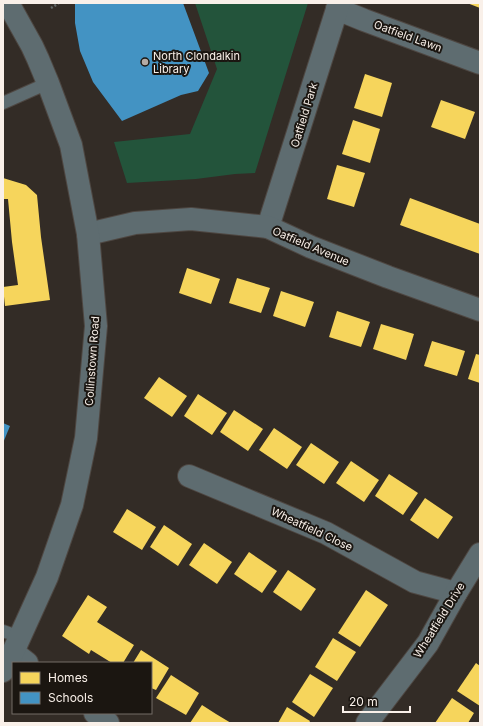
<svg xmlns="http://www.w3.org/2000/svg" width="483" height="726" viewBox="0 0 483 726" font-family="Inter,sans-serif">
	<rect width="100%" height="100%" fill="#332c26"/>
	<polygon fill="#23543b" points="195,3 308,3 255,173 235,174 196,179 127,183 114,142 190,134 217,69"/>
	<g fill="#f6d55c">
		<polygon points="467,3 480,3 480,8"/>
		<polygon points="365,74 392,83 382,117 354,108"/>
		<polygon points="441,100 475,112 465,139 431,127"/>
		<polygon points="353,120 380,129 370,163 342,154"/>
		<polygon points="337,165 365,173 354,207 327,199"/>
		<polygon points="3,178 26,185 37,195 41,237 50,300 5,306 3,287 18,285 12,242 8,199 3,199"/>
		<polygon points="410,198 480,224 480,254 400,225"/>
		<polygon points="187,268 220,279 211,304 179,293"/>
		<polygon points="237,278 270,288 261,313 229,303"/>
		<polygon points="281,291 314,302 305,327 273,316"/>
		<polygon points="337,311 370,322 361,347 329,337"/>
		<polygon points="381,324 414,334 406,360 373,349"/>
		<polygon points="432,341 465,351 457,376 424,366"/>
		<polygon points="476,354 480,355 480,383 468,379"/>
		<polygon points="159,377 187,396 172,417 144,398"/>
		<polygon points="198,394 227,413 212,435 184,416"/>
		<polygon points="234,410 263,429 248,451 220,432"/>
		<polygon points="274,428 302,447 287,469 259,450"/>
		<polygon points="311,443 339,462 324,484 296,465"/>
		<polygon points="351,461 379,480 364,502 336,483"/>
		<polygon points="389,474 418,493 403,515 375,496"/>
		<polygon points="425,498 453,517 438,539 410,520"/>
		<polygon points="127,509 156,527 142,550 113,532"/>
		<polygon points="164,525 192,544 178,566 150,547"/>
		<polygon points="204,543 232,562 217,584 189,565"/>
		<polygon points="249,552 277,571 262,593 234,574"/>
		<polygon points="288,570 316,589 301,611 273,592"/>
		<polygon points="366,590 388,605 360,647 338,633"/>
		<polygon points="88,595 107,607 97,622 134,645 123,663 112,663 91,650 89,654 62,636"/>
		<polygon points="333,638 356,652 337,681 315,667"/>
		<polygon points="141,650 169,668 156,690 151,688 151,663 133,663"/>
		<polygon points="476,663 480,666 480,706 457,691"/>
		<polygon points="310,674 333,688 314,717 292,702"/>
		<polygon points="171,675 199,693 186,715 156,698"/>
		<polygon points="452,698 474,713 468,723 435,723"/>
		<polygon points="202,705 216,714 231,723 190,723"/>
		<polygon points="287,707 310,721 309,723 278,723"/>
	</g>
	<g fill="#4393c3">
		<polygon points="75,3 183,3 209,73 198,91 181,95 122,121 93,82 80,51 75,23"/>
		<polygon points="3,423 10,426 3,443"/>
	</g>
	<g fill="none" stroke-linecap="round" stroke-linejoin="round">
		<g stroke="#4e4742" stroke-width="14">
			<g id="service">
				<polyline points="3,103 48,83"/>
				<polyline points="3,631 20,637"/>
			</g>
		</g>
		<g stroke="#4e4742" stroke-width="24">
			<g id="minor">
				<polyline points="337,9 364,20 480,63"/>
				<polyline points="268,227 339,3"/>
				<polyline points="88,234 135,223 191,219 268,227 311,247 388,277 480,310"/>
				<polyline points="189,476 326,533 415,582 456,593"/>
				<polyline points="13,652 27,663"/>
				<polyline points="95,713 108,723"/>
				<polyline points="367,723 428,643 456,593 480,554"/>
			</g>
		</g>
		<g stroke="#4e4742" stroke-width="24">
			<polyline id="tertiary" points="3,671 13,652 47,577 72,505 86,438 96,326 88,234 71,145 48,83 38,59 32,46 8,3"/>
		</g>
		<polyline stroke="#636868" stroke-width="2.5" stroke-dasharray="2 2" stroke-linecap="butt" points="51,8 59,3"/>
		<use href="#service" stroke="#5e6c70" stroke-width="12"/>
		<use href="#minor" stroke="#5e6c70" stroke-width="22"/>
		<use href="#tertiary" stroke="#5e6c70" stroke-width="22"/>
	</g>
	<circle fill="#b4aba5" stroke="#1b1611" stroke-width="1.5" cx="145" cy="62" r="4"/>
	<g text-anchor="middle" stroke-width="4" stroke-linejoin="round" paint-order="stroke">
		<g font-size="11" fill="#f9f0e9" stroke="#1b1611">
			<text transform="translate(408 36) rotate(20)" y="4">Oatfield Lawn</text>
			<text transform="translate(304 115) rotate(-73)" y="4">Oatfield Park</text>
			<text transform="translate(311 246) rotate(23)" y="4">Oatfield Avenue</text>
			<text transform="translate(92 361) rotate(-86)" y="4">Collinstown Road</text>
			<text transform="translate(312 529) rotate(25)" y="4">Wheatfield Close</text>
			<text transform="translate(439 620) rotate(-58)" y="4">Wheatfield Drive</text>
		</g>
		<g font-size="11" fill="#f9f0e9" stroke="#1b1611" text-anchor="start">
			<text x="153" y="60">North Clondalkin<tspan x="153" dy="13">Library</tspan></text>
		</g>
	</g>
	<rect width="483" height="726" fill="none" stroke="#f9f0e9" stroke-width="8"/>
	<rect x="12" y="662" width="140" height="52" fill="#1b1611" stroke="#746d67"/>
	<rect x="20" y="672" width="20" height="12" fill="#f6d55c" stroke="#746d67"/>
	<text x="48" y="682" font-size="12" fill="#f9f0e9">Homes</text>
	<rect x="20" y="692" width="20" height="12" fill="#4393c3" stroke="#746d67"/>
	<text x="48" y="702" font-size="12" fill="#f9f0e9">Schools</text>
	<path d="M343 706v6h67v-6" fill="none" stroke="#f9f0e9" stroke-width="2"/>
	<text x="349" y="706" font-size="12" fill="#f9f0e9" stroke="#1b1611" stroke-width="3" paint-order="stroke">20 m</text>
</svg>
